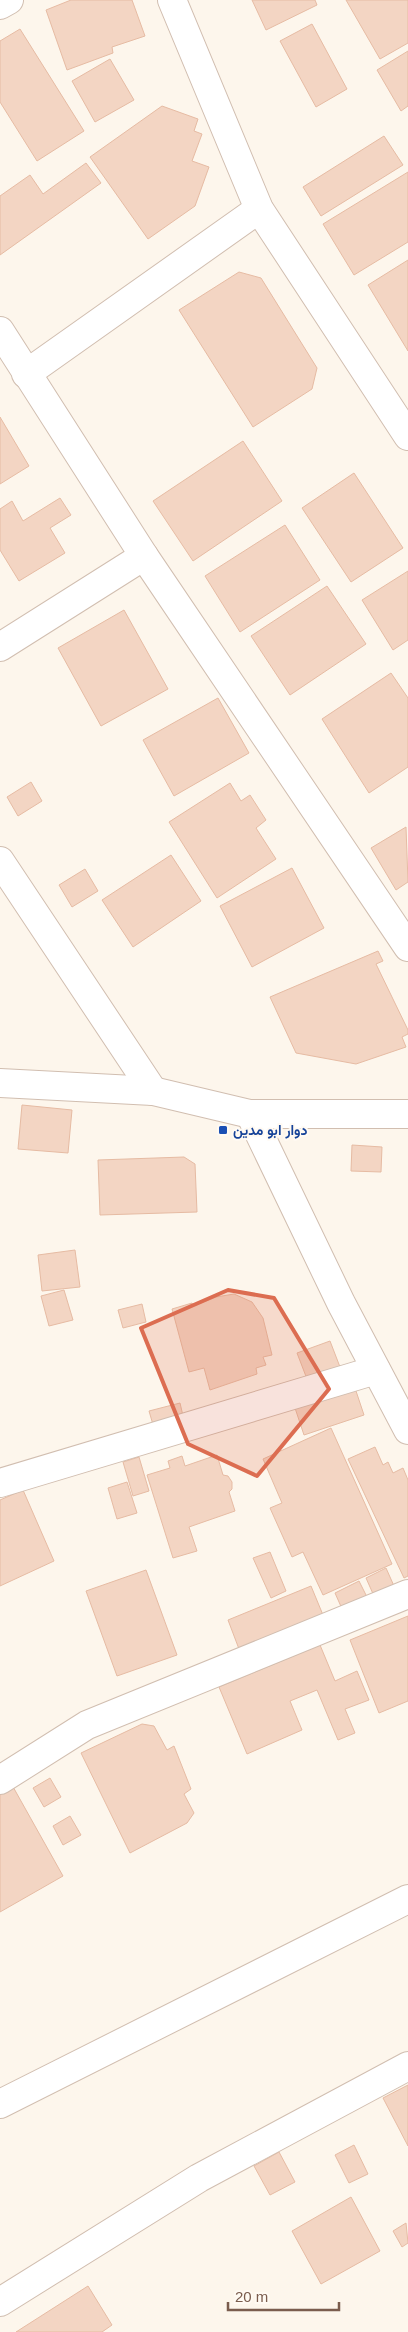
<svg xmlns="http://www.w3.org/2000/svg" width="408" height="2332" viewBox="0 0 408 2332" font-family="Arial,Vazirmatn,sans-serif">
	<rect width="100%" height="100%" fill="#fdf6ec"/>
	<g fill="#f3d5c3" stroke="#e6bba3">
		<polygon points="71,0 132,0 145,36 112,47 113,53 67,70 46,10"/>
		<polygon points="252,0 315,0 317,5 266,30"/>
		<polygon points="346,0 408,0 408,43 380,59"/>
		<polygon points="312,24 347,89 316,107 280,41"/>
		<polygon points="20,29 84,131 37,161 0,102 0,41"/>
		<polygon points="408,51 408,106 401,111 377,70"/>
		<polygon points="110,59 134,100 95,122 72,81"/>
		<polygon points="162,106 198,119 194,131 202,134 192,161 209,167 195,206 148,239 90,157"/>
		<polygon points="384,136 403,165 321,216 303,187"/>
		<polygon points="86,163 101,183 0,255 0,196 30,175 43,194"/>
		<polygon points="408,172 408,242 354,275 323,224"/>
		<polygon points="408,260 408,351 368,285"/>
		<polygon points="239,272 261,278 317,368 312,389 253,427 179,310"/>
		<polygon points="0,417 29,466 0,484"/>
		<polygon points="243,441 282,501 193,561 153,501"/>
		<polygon points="354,473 403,548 351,582 302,508"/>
		<polygon points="60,498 71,515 50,528 65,553 19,581 0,550 0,509 12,501 23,521"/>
		<polygon points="285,525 320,580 240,632 205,576"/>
		<polygon points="408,571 408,640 393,650 362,600"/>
		<polygon points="327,586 366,644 290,695 251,636"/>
		<polygon points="124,610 168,689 101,726 58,648"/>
		<polygon points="391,673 408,698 408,767 369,793 322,719"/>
		<polygon points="218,698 249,753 174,796 143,740"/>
		<polygon points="31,782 42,801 18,816 7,797"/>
		<polygon points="230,783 241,801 250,795 266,820 256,828 276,859 217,898 169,822"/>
		<polygon points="406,827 408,882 396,890 371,848"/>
		<polygon points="171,855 201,901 133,947 102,900"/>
		<polygon points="292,868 324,928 252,967 220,906"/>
		<polygon points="85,869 98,891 72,907 59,885"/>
		<polygon points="378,951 383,961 376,964 408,1030 408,1034 402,1037 406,1047 356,1064 296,1053 270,997"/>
		<polygon points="22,1105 72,1110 68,1153 18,1149"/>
		<polygon points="352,1145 382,1147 381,1172 351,1171"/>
		<polygon points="184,1157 195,1164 197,1212 100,1215 98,1160"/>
		<polygon points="75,1250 80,1287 42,1291 38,1255"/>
		<polygon points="64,1290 73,1320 49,1326 41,1296"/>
		<polygon points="234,1294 252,1302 263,1318 272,1355 263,1357 266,1365 256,1368 257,1374 210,1390 204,1368 189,1372 172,1309 192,1303 193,1306 216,1297"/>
		<polygon points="142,1304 146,1322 123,1328 118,1310"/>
		<polygon points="330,1341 340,1367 307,1379 297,1353"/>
		<polygon points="354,1385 364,1415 304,1435 294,1405"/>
		<polygon points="180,1403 184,1420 154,1428 149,1411"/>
		<polygon points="331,1428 392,1564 323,1595 303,1552 292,1557 270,1508 282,1503 263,1459"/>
		<polygon points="375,1447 383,1465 388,1462 393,1473 403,1468 408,1480 408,1576 404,1578 348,1459"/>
		<polygon points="217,1455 223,1475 228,1476 232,1482 232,1489 229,1492 235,1511 189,1527 197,1551 173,1558 147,1475 170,1468 168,1461 182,1456 185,1466"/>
		<polygon points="139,1457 149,1491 133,1496 123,1462"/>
		<polygon points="127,1482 137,1513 117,1519 108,1488"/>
		<polygon points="23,1490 54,1561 0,1586 0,1500"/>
		<polygon points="270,1552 286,1591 271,1598 253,1558"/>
		<polygon points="386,1568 394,1586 374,1596 366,1578"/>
		<polygon points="146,1570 177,1655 117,1676 86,1591"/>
		<polygon points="359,1581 368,1599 343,1611 335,1593"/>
		<polygon points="311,1586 323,1615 239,1649 228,1620"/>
		<polygon points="408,1616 408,1701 379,1713 350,1640"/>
		<polygon points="320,1645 335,1681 357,1671 369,1700 345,1709 355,1733 338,1740 317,1690 290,1701 302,1730 247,1754 219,1687"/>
		<polygon points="142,1724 154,1726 167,1750 174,1746 191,1789 184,1794 194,1813 187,1823 130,1853 81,1753"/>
		<polygon points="50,1778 61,1797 44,1807 33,1788"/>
		<polygon points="12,1785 63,1876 0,1912 0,1792"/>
		<polygon points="70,1816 81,1835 63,1845 53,1826"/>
		<polygon points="408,2085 408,2146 383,2098"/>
		<polygon points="354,2145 368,2174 349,2183 335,2155"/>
		<polygon points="279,2152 295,2182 270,2195 254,2166"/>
		<polygon points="351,2197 380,2251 321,2284 292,2231"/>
		<polygon points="406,2223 408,2243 402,2247 393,2231"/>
		<polygon points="88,2286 112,2325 102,2332 16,2332"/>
	</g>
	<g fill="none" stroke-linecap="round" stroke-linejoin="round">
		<g stroke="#d1beb0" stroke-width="30">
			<g id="minor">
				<polyline points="172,0 259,209 408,436"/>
				<polyline points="0,5 9,0"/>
				<polyline points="0,331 144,556 408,947"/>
				<polyline points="26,374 259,209"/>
				<polyline points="0,647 144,556"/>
				<polyline points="0,861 153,1091"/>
				<polyline points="0,1083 153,1091 250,1114 408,1114"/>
				<polyline points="250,1114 341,1303 408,1430"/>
				<polyline points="0,1483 376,1370"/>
				<polyline points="0,1780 87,1725 408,1594"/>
				<polyline points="0,2104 408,1899"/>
				<polyline points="0,2302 199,2178 408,2066"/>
			</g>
		</g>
		<use href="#minor" stroke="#fff" stroke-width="28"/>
	</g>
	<path fill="#dc6d51" fill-opacity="0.2" stroke="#dc6d51" stroke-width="4" stroke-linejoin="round" d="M228,1290L274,1298L329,1389L257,1476L188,1444L141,1328Z"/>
	<rect fill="#1a4fb4" stroke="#fffaf3" stroke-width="2" x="218" y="1125" width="10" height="10" rx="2.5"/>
	<g text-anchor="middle" stroke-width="4" stroke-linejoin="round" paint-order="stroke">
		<g font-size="14" font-weight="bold" fill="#164399" stroke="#fffaf3" text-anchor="start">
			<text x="233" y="1135">دوار ابو مدين</text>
		</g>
	</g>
	<path d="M228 2302v8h111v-8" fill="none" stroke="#7a5c4d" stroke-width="2.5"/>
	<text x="235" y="2302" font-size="15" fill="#7a5c4d" stroke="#fffaf3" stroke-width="4" paint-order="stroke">20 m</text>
</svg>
